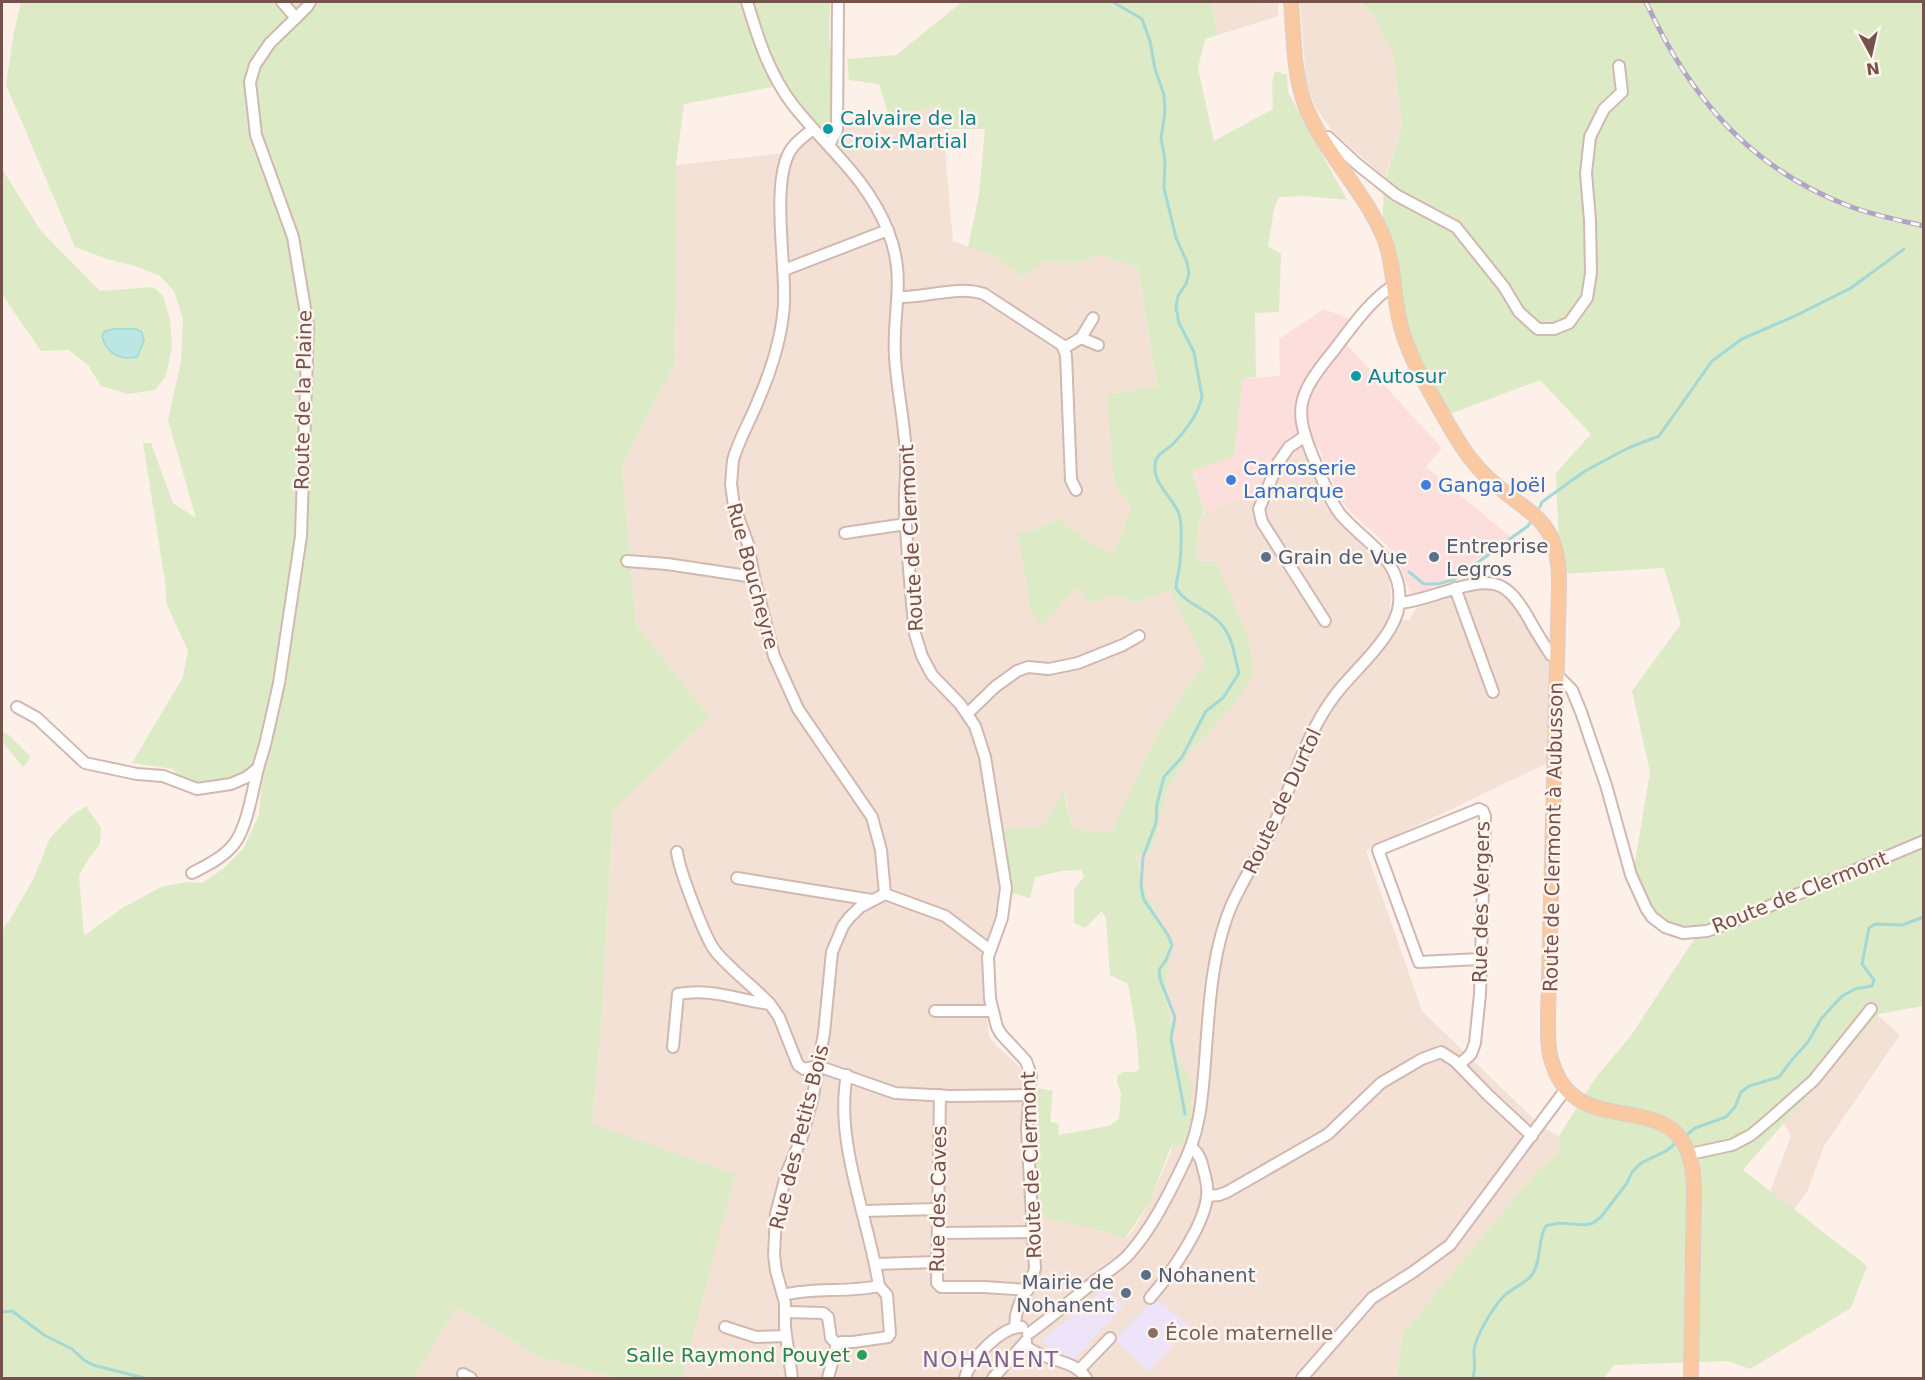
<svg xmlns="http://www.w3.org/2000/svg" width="1925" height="1380" viewBox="0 0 1925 1380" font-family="'DejaVu Sans',sans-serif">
	<rect width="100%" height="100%" fill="#fcf0e8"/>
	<g fill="#f4e1d6">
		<polygon points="1211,2 1262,2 1263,4 1278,2 1278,16 1218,35"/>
		<polygon points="1300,2 1359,2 1374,17 1393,53 1402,127 1385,177 1333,132 1316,108 1306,83"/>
		<polygon points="941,105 953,241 993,256 1023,277 1044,261 1074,263 1100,255 1138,268 1157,387 1108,395 1114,484 1131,507 1114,554 1091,543 1059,519 1027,532 1031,613 1042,625 1078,584 1089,603 1116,595 1135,603 1170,590 1206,662 1158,732 1111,834 1072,829 1065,793 1008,881 999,883 997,910 981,956 989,1037 1000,1049 1020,1067 1024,1085 1038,1088 1033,1136 1102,1231 1126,1239 1134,1229 1150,1201 1169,1157 1191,1081 1177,1056 1165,992 1172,945 1146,893 1136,854 1159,818 1167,790 1189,754 1232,707 1196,562 1199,523 1205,511 1259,491 1274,491 1286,461 1304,453 1326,507 1369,553 1381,563 1389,578 1391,593 1389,618 1409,620 1417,607 1444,598 1502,583 1557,659 1556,759 1366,850 1422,1011 1542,1127 1559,1136 1560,1152 1535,1173 1402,1334 1397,1378 682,1378 734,1174 592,1125 601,1031 613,810 710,718 636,624 622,465 674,366 676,165 795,152 818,133"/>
		<polygon points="1871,1009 1900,1035 1824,1146 1807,1192 1788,1217 1767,1200 1791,1136 1778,1113"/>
		<polygon points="456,1307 540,1357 615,1378 415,1378"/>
	</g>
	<polygon fill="#fcdfdc" points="1324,309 1350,319 1337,334 1442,448 1426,467 1512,538 1422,594 1410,593 1399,562 1385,543 1350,512 1341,500 1318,447 1286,461 1274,491 1259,491 1204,511 1192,470 1234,456 1243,379 1280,376 1279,339"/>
	<g fill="#ede4f9">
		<polygon points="1105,1288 1124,1305 1088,1344 1091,1347 1088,1350 1085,1347 1072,1362 1060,1358 1042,1340"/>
		<polygon points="1155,1298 1190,1326 1149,1372 1115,1340"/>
	</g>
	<g fill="#dcebc6">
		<polygon points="21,2 742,2 773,87 684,104 676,165 677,180 674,366 622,465 636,624 710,718 613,810 601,1031 592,1124 735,1174 682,1378 615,1378 540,1357 456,1307 415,1378 2,1378 2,930 10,920 34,878 50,838 71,816 86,806 101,828 100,844 87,861 79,876 84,936 124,907 161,887 186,882 202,883 223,869 243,849 259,815 262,777 182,783 173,769 132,763 183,677 188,651 167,605 165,581 143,443 151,443 173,503 196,518 168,420 181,361 183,319 174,291 160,276 135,266 107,259 75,247 6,85 14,32"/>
		<polygon points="751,2 830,2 829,34 834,84 832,130 824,132 782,81 767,48"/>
		<polygon points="962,2 1211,2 1218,35 1205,39 1198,68 1214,141 1273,109 1272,84 1275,71 1287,75 1288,92 1347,200 1305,196 1279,197 1274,209 1268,246 1281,254 1279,312 1255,313 1256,377 1243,379 1234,456 1192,471 1204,511 1199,523 1196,562 1216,562 1248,637 1254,674 1232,707 1189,754 1167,790 1151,852 1136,855 1146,893 1172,945 1165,992 1177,1056 1191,1080 1191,1119 1182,1147 1172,1144 1150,1201 1125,1239 1102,1231 1039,1216 1033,1136 1038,1088 1053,1091 1050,1122 1059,1124 1058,1135 1109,1126 1119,1119 1121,1093 1117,1082 1118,1075 1123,1072 1136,1072 1139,1068 1136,1030 1128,984 1110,975 1106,918 1102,911 1085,928 1074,923 1074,889 1084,877 1081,870 1061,871 1035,877 1030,898 1012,893 1001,830 1043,826 1064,792 1072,829 1111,833 1158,732 1205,662 1170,590 1135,603 1116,595 1089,603 1078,585 1042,626 1031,613 1018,532 1028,532 1059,519 1091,543 1114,554 1131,507 1114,484 1107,395 1157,386 1138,268 1100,255 1074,263 1044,261 1023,277 993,256 968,247 979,194 985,129 943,129 941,105 889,117 879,84 849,80 847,59 896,55"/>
		<polygon points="1360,2 1923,2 1923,1006 1879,1014 1743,1170 1867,1266 1851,1308 1750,1369 1728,1361 1614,1365 1604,1378 1397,1378 1402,1334 1535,1173 1560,1152 1559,1136 1596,1077 1630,1037 1699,932 1682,932 1652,918 1633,874 1650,772 1632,691 1681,624 1664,568 1560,574 1556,473 1591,434 1540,380 1445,416 1406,345 1382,232 1384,183 1402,127 1393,53 1374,17"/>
		<polygon points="2,169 41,231 100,291 153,287 163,296 170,319 172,347 166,376 155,390 128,394 101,386 88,365 69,350 41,351 2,294"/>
		<polygon points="2,732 9,735 31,757 23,767 2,742"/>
	</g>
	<path fill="#bce6e4" stroke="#a2d8d6" stroke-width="1.5" d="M114,329H136L142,332L144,341L137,357C120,361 106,353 102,336L105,331Z"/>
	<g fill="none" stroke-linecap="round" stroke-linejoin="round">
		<g stroke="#a2d8d6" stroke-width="3">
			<path d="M1113,2L1142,19L1150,41L1155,69L1164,95L1165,112L1161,138L1165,160L1164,188L1176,238L1187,262L1189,273L1186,284L1178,296L1176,307L1179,323L1194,352L1202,397C1199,413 1184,433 1173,444C1167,450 1159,452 1156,460C1149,481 1173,497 1179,514C1183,527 1181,561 1178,575C1177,580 1176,583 1176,588C1187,606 1209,609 1221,624C1234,639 1234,656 1239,673L1223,698L1206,711L1182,757L1164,777L1157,804L1156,823L1143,857L1141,887L1144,900L1168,935L1172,945L1166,960L1159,970L1160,979L1175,1017L1171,1039L1185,1114"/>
			<polyline points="1540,507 1542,502 1585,471 1628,448 1659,436 1712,361 1742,339 1795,316 1851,288 1904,249"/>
			<polyline points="1409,572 1424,584 1438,584 1455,579 1528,526 1531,522"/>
			<polyline points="1684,1137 1695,1128 1726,1117 1735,1107 1741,1092 1749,1086 1779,1077 1791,1061 1808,1042 1821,1019 1842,996 1855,989 1872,986 1874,980 1862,964 1869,928 1875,924 1902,925 1924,917"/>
			<polyline points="2,1312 12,1311 44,1335 72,1349 84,1360 93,1365 144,1378"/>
			<path d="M1473,1378C1476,1368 1474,1361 1474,1351C1475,1336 1493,1308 1503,1297C1511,1288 1524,1285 1532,1275C1542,1260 1537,1241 1546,1226L1558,1223L1585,1225L1593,1223L1601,1217L1627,1183L1632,1172L1641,1163L1666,1151L1676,1143"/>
		</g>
		<g stroke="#d1b8b0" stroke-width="14">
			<g id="minor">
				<polyline points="282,2 296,18"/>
				<path d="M747,2C758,38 769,74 793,105C827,148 867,178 888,231C907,278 892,311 895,357C897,391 905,423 906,457C907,475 904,493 905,511C907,552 911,593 915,634L922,656L932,675L960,704L975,726L985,757L1006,888L1002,918L988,957L990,999L997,1027L1001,1034L1026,1061L1031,1075L1027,1129L1035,1268C1031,1287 1012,1308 1016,1327"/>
				<path d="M813,129C806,135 795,142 790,151C771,184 786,263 784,304C782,338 771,371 758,401C750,421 739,439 733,460L731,484L734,506L748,544L754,577L774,656L798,709L872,817L881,850L885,894"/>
				<polyline points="1323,138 1328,137 1357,164 1396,195 1456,227 1504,287 1519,312 1538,329 1554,329 1569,323 1587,298 1591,273 1590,220 1586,173 1590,137 1604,109 1622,92 1619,66"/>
				<polyline points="829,145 837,130 838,2"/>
				<polyline points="784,270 888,230"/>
				<path d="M898,297C927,298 957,285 984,294L1062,345L1066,355L1071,480L1076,490"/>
				<polyline points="1081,338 1098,345"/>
				<polyline points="1064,348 1081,338 1093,318"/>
				<polyline points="1304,437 1289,447 1278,463 1259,509 1262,522 1325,621"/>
				<polyline points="845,533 906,524"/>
				<polyline points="627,561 667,564 754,577"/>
				<polyline points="1455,588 1493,692"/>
				<path d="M1400,603C1419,601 1435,594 1454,589C1496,576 1508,583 1529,619C1536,632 1543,643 1551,655L1557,657"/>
				<polyline points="1557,675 1572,690 1581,712 1606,785 1631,875 1646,908 1652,917 1665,927 1683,933 1707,931 1729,923 1924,841"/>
				<polyline points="17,707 37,718 85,763 137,774 163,776 197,789 231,784 247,777 258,768 265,745 279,683 301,536 308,326 293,237 256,135 250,82 255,65 270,43 307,7 310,2"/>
				<polyline points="967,714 995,687 1017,671 1028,667 1049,669 1078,663 1123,645 1139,636"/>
				<path d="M677,852C679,869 705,939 716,952C732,971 753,986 770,1004"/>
				<path d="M192,873C206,866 224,857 234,844C247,828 253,789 258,768"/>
				<polyline points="737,878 872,900"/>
				<polyline points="885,894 945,916 990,950"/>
				<polyline points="935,1011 992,1011"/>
				<path d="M673,1047L678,994C713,988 737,1000 770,1004L779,1017L798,1065L804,1069L818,1066L895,1093L950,1096L1030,1095"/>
				<polyline points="1459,1065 1471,1054 1475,1043 1480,994 1485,816 1483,811 1479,809 1378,850 1419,962 1480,959"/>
				<polyline points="940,1095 937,1283 941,1287 984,1287 1028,1290"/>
				<polyline points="1690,1154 1732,1145 1751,1135 1770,1119 1814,1080 1871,1009"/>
				<polyline points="1207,1196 1219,1195 1227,1192 1328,1134 1381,1083 1422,1059 1441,1052 1455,1061 1488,1095 1532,1136"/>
				<polyline points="863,1211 938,1209"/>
				<polyline points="938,1233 1034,1232"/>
				<polyline points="876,1264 937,1262"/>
				<path d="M783,1295C815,1287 847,1293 879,1286C869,1220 834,1141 847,1075"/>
				<path d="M1150,1298C1169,1276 1205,1225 1207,1196C1208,1189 1206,1179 1204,1172C1202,1163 1200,1154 1192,1148"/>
				<polyline points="786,1312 823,1313 828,1317 831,1338 837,1344"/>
				<polyline points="725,1327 756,1337 786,1336"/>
				<path d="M1028,1334C1052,1317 1074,1298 1096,1280C1108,1271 1120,1265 1130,1253C1151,1229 1167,1198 1181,1169C1200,1133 1202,1101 1205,1062C1209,1010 1211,952 1232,904C1245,876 1262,850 1275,822C1294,780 1307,731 1336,694C1355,669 1396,636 1399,604C1404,560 1365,543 1341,515C1331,503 1325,486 1319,471C1293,411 1293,400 1335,349C1350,329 1372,298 1393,286"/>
				<path d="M1024,1344C1041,1362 1072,1357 1086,1378"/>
				<polyline points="1080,1369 1110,1338"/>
				<polyline points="463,1374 471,1378"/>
				<polyline points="792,1378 785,1328 785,1303 776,1271 774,1255 776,1214 787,1172 802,1137 813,1096 824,1033 832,952 843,926 849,918 860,907 885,894"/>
				<polyline points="828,1378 837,1344 842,1342 853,1342 888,1337 890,1334 887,1295 879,1286"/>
				<path d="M965,1378C969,1360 1002,1326 1022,1327"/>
				<polyline points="993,1378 1026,1341"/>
				<polyline points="1302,1378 1372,1298 1413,1272 1450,1245 1566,1089"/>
			</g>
		</g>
		<g stroke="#d9cfcd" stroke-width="16">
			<path id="major" d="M1291,2C1294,36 1293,72 1305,105C1324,153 1364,190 1384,238C1394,263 1393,292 1399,318C1405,348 1420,374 1435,401C1450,427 1464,455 1486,476C1529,517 1560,515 1559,586L1548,1015C1548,1032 1547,1049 1553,1065C1581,1150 1694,1072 1694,1191L1691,1378"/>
		</g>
		<use href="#minor" stroke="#fff" stroke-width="10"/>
		<use href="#major" stroke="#fac8a1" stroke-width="14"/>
		<g stroke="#b1a5c7" stroke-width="5">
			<path id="rail" d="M1646,2C1689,96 1749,168 1849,206C1873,215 1898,220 1924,226"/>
		</g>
		<use href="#rail" stroke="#fff5ee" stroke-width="3" stroke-dasharray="9" stroke-linecap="butt"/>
	</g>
	<g fill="#0f9aa8" stroke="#fff5ee" stroke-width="2">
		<circle cx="828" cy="129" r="6"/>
		<circle cx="1356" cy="376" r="6"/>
	</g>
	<g fill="#3f7fe0" stroke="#fff5ee" stroke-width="2">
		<circle cx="1231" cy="480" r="6"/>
		<circle cx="1426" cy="485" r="6"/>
	</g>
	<g fill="#5c6f8a" stroke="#fff5ee" stroke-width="2">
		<circle cx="1266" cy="557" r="6"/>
		<circle cx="1434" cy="557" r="6"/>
		<circle cx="1146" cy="1275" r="6"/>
		<circle cx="1126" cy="1293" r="6"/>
	</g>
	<circle fill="#8d6e63" stroke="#fff5ee" stroke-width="2" cx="1153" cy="1333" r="6"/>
	<circle fill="#2e9e5b" stroke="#fff5ee" stroke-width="2" cx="862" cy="1355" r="6"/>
	<g text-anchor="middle" stroke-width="5" stroke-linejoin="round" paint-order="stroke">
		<g font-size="20" fill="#0d838f" stroke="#fff5ee" text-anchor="start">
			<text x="840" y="125">Calvaire de la<tspan x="840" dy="23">Croix-Martial</tspan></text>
			<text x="1368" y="383">Autosur</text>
		</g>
		<g font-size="20" fill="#77524c" stroke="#fff5ee">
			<text transform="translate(303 400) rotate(-89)" y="7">Route de la Plaine</text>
			<text transform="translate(911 538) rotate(-93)" y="7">Route de Clermont</text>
			<text transform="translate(753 576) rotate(75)" y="7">Rue Boucheyre</text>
			<text transform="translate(1282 801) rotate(-65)" y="7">Route de Durtol</text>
			<text transform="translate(1553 837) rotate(-89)" y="7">Route de Clermont à Aubusson</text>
			<text transform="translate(1800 892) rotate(-22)" y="7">Route de Clermont</text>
			<text transform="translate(1481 902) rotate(-89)" y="7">Rue des Vergers</text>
			<text transform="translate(799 1137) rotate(-76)" y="7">Rue des Petits Bois</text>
			<text transform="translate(1031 1165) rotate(-92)" y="7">Route de Clermont</text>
			<text transform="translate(938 1199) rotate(-89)" y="7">Rue des Caves</text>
		</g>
		<g font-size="20" fill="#366cbe" stroke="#fff5ee" text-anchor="start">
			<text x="1243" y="475">Carrosserie<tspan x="1243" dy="23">Lamarque</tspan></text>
			<text x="1438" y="492">Ganga Joël</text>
		</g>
		<g font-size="20" fill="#4e5e75" stroke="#fff5ee" text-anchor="start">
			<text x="1446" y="553">Entreprise<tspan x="1446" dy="23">Legros</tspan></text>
			<text x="1278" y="564">Grain de Vue</text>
			<text x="1158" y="1282">Nohanent</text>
			<text x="1114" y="1289" text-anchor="end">Mairie de<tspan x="1114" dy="23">Nohanent</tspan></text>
		</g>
		<g font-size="20" fill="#785e54" stroke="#fff5ee" text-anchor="start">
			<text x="1165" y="1340">École maternelle</text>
		</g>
		<g font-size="20" fill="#27864d" stroke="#fff5ee" text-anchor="end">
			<text x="850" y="1362">Salle Raymond Pouyet</text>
		</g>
		<g font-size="22" letter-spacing="1.5" fill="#7a6493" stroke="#fff5ee">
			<text x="991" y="1367">NOHANENT</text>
		</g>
	</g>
	<rect width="1925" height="1380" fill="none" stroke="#77524c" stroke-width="6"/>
	<g transform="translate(1871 54) rotate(172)" stroke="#fff5ee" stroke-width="4.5" paint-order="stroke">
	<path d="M0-4.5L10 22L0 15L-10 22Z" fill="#77524c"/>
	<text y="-9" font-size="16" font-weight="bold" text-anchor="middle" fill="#77524c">N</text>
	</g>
</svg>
